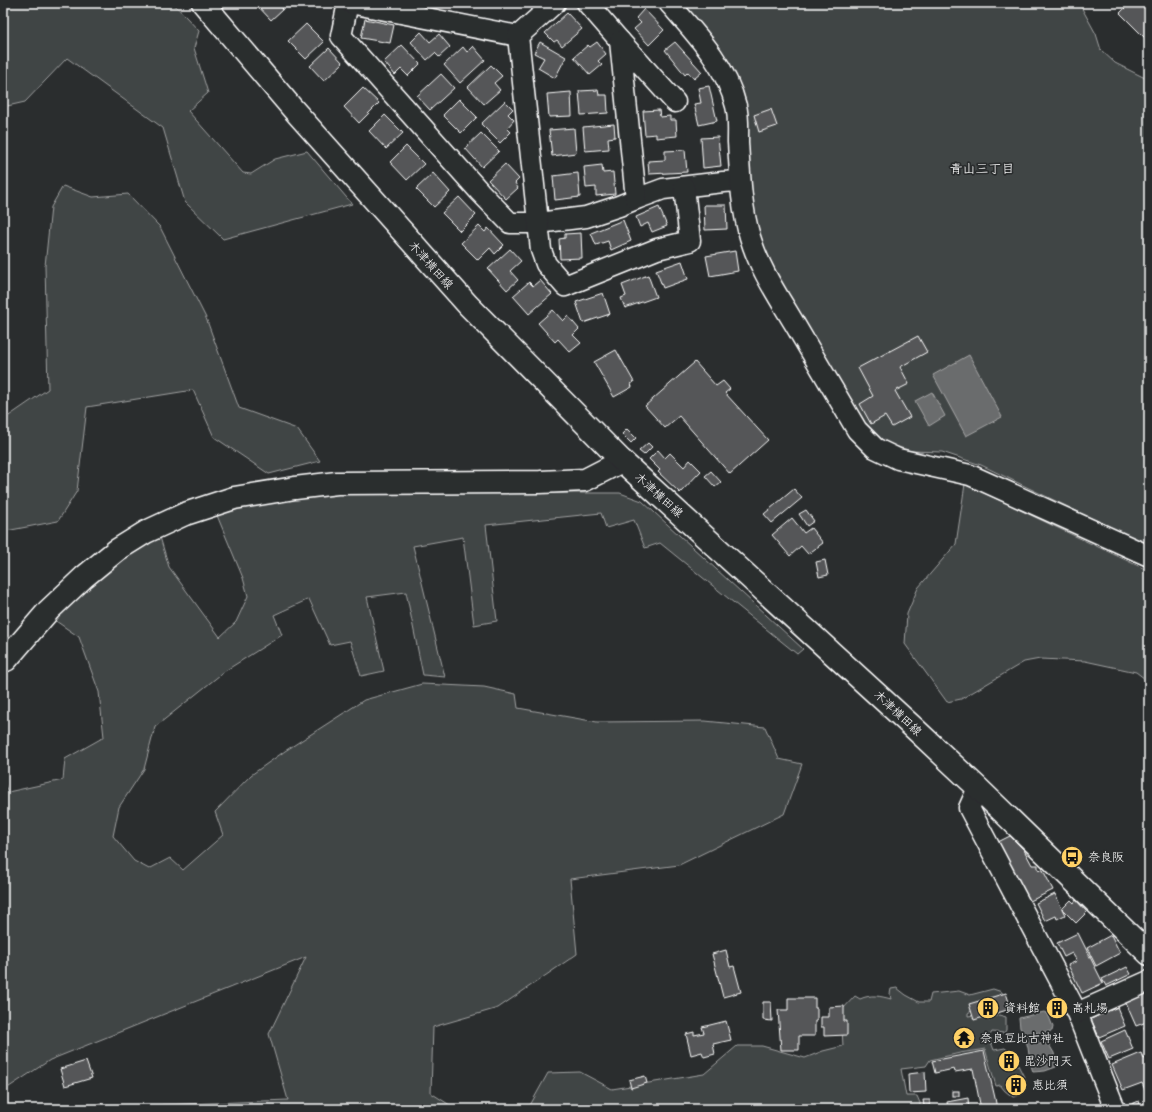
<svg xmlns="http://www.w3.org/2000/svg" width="1152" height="1112" viewBox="0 0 1152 1112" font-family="'Patrick Hand','Klee One',sans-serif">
	<rect width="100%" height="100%" fill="#2a2d2e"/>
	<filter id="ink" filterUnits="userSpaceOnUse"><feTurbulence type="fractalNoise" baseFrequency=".025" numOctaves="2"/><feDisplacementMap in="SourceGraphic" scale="8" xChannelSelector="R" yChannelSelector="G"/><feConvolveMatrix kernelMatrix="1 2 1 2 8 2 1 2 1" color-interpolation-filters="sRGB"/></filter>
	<g filter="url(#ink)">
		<g fill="#414445" stroke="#a0a2a2">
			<polygon points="3,3 173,3 199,31 194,48 208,93 188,111 243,173 251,174 275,159 307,151 352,204 223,239 185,202 163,128 67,58 25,102 3,107"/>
			<polygon points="680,3 1079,3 1096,34 1101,50 1115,63 1149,80 1149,546 981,465 942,452 911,451 889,444 878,438 869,430 859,418 769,263 758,236 734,73 721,50"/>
			<polygon points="63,186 93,197 128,194 160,227 206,318 239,408 297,429 320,461 269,474 214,437 193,390 87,407 77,491 58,521 6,531 3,537 3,420 48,389 45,266 51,207"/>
			<polygon points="965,484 1149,571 1149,682 1136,672 1085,661 1040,659 1024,662 961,699 947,702 905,644 907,614 918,588 956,544"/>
			<polygon points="326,493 620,493 642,501 803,649 797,654 660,543 645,548 634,520 606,528 601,513 486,525 497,621 474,625 463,537 413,546 445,677 423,675 406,592 367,597 384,671 361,676 350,641 330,645 309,599 274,615 282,635 225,671 155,727 144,769 119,807 113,836 134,861 149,869 170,858 183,870 223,835 215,812 251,775 285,751 364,700 422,684 484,687 516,694 518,708 597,722 705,721 765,727 779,759 802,764 784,814 679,865 570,879 577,954 498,1008 433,1027 431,1093 456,1109 148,1109 163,1105 288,1100 269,1034 306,957 50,1060 3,1091 3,781 8,792 63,780 65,759 104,737 99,692 79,637 53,619 93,580 136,551 160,537 169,567 220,637 236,622 248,596 243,578 216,513 227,510"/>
			<path d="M897,988L906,995L919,1002H929L931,994L959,991L970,995L993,989L1002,992L1004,1001L975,1009L968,1013V1016L976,1015L990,1021L991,1018L999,1015L1006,1017V1030L1004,1033L992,1032L989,1037L994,1050L1005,1048L1014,1056L1013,1064L1018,1065L1026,1081C1023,1090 1024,1095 1013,1097L1005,1091L1000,1085L996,1086L985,1049L960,1053L930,1060L926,1066L901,1069L906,1096H917L920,1103V1109H528L548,1073L580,1072L612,1089L704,1074L737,1046H762L805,1058L823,1051L843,1046L841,1011L855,996L860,999C871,994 880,996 891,999L890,994L891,989Z"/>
		</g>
		<g fill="#6a6c6d" stroke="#a6a7a7">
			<polygon points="969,355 1002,417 966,436 933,375"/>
			<polygon points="932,392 945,416 929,426 915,401"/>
			<polygon points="1044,1012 1048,1014 1053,1027 1052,1031 1036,1033 1039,1044 1048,1043 1054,1053 1056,1067 1045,1071 1033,1072 1030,1062 1028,1048 1024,1033 1020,1028 1019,1018"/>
		</g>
		<g fill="#555758" stroke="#fff">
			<polygon points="255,3 279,3 278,4 283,9 271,20"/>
			<polygon points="1130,3 1149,3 1149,42 1120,13"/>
			<polygon points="644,9 664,30 649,45 634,29 641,23 636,18"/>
			<polygon points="567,13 582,29 562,46 557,40 554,42 545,33"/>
			<polygon points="365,19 394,25 390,43 361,38"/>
			<polygon points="306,24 324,42 306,59 288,41"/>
			<polygon points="421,32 430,42 439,34 450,47 439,57 435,53 427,60 411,42"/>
			<polygon points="540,42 566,57 555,78 538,68 544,58 534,53"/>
			<polygon points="597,42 606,54 598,61 602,65 590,75 574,57 588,45 590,47"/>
			<polygon points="675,42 702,72 694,79 688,72 685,75 665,50"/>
			<polygon points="402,45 420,64 408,76 401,69 395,75 384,62"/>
			<polygon points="473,46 485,60 460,83 444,65 463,47 467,52"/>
			<polygon points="329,48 343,63 324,81 310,66"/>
			<polygon points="491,65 502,76 494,83 500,90 484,104 468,87"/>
			<polygon points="441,74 454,88 430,110 417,96"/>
			<polygon points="709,86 717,121 699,125 694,104 701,103 698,88"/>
			<polygon points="363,88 379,103 359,123 344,107"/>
			<polygon points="598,90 599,95 607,95 608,113 581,115 579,91"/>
			<polygon points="571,92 572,116 549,117 547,94"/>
			<polygon points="459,99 477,117 461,133 443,115"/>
			<polygon points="505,101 513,109 508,114 514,120 507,128 511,132 500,143 481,124"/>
			<polygon points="771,109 777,126 759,132 754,115"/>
			<polygon points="659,110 660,117 670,116 670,120 676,120 677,136 656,138 656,134 645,135 643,111"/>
			<polygon points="385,115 403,133 386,149 369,131"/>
			<polygon points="614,124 615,137 608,138 609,149 585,151 583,127"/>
			<polygon points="574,128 576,153 552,156 549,130"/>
			<polygon points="481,133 499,151 482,167 465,148"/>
			<polygon points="718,137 721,166 703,168 701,138"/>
			<polygon points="406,146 424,164 407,180 390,162"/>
			<polygon points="685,150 687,172 649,174 648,161 665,160 665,151"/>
			<polygon points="505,164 519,179 515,183 518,188 506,199 488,180"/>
			<polygon points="602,165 603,173 613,172 615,194 596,196 596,187 586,188 584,167"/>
			<polygon points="433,173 450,192 434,207 416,189"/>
			<polygon points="578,173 580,197 555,200 553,176"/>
			<polygon points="459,197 476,215 460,231 442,213"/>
			<polygon points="704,205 726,205 727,229 705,230"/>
			<polygon points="659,207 667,226 652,232 648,223 640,227 636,217"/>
			<polygon points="623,220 631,241 611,250 608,241 596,245 591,233"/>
			<polygon points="479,226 485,232 488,228 504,245 495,254 490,248 478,260 461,243"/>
			<polygon points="581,233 582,258 560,259 559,239 565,238 565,234"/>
			<polygon points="510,249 521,261 510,271 518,280 507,290 488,269"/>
			<polygon points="735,251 738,271 710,276 706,256"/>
			<polygon points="682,261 688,279 663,288 656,270"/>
			<polygon points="648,275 656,297 625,308 621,298 626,296 622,285"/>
			<polygon points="540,280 552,294 529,314 513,296 529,282 533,286"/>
			<polygon points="603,293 610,314 583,323 576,302"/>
			<polygon points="553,310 563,321 568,316 579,329 573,335 581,343 570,352 558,339 555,342 538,323"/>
			<polygon points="918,336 927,352 900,367 909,384 895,391 910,417 892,427 885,416 871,424 860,404 873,396 858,368"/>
			<polygon points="616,350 634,382 631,384 632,387 614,397 594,362"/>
			<polygon points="695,362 716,386 723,381 730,389 725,393 768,440 730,474 679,416 665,428 645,406"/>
			<polygon points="627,429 636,438 631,443 622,434"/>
			<polygon points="648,443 652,447 644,455 639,451"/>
			<polygon points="658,450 665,458 670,453 684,467 690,460 701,471 680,493 658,472 660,470 649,459"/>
			<polygon points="711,471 721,482 715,487 705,476"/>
			<polygon points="794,489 802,498 772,523 764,514"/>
			<polygon points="806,510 814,521 807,526 799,514"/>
			<polygon points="792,518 804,533 811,528 823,543 808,554 801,546 790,556 772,535"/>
			<polygon points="825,560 828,575 819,577 816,562"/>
			<polygon points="1010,836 1024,850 1032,865 1038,865 1038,869 1043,870 1053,890 1026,903 996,843"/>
			<polygon points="1055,894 1065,915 1057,919 1056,916 1045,921 1036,903"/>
			<polygon points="1071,900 1074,903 1076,900 1087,912 1076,923 1062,909"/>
			<polygon points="1078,933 1103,983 1082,993 1068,965 1077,961 1072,953 1064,957 1057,943"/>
			<polygon points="1111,935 1120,953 1096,966 1087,948"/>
			<polygon points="726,950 730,967 734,966 741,992 723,997 712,954"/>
			<polygon points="1127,967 1131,974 1106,986 1102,979"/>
			<polygon points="1149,991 1149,1021 1136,1026 1125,1001"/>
			<polygon points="1006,993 1010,1005 1006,1005 1007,1010 974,1020 969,1004"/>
			<polygon points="788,998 815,998 815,1008 817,1008 817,1021 815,1021 815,1036 799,1036 799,1050 781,1050 778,1010 788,1010"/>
			<polygon points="763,1002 771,1002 772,1021 763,1020"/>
			<polygon points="1059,1004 1062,1011 1055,1013 1053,1006"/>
			<polygon points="844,1006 844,1021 847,1021 847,1035 824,1036 824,1027 821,1027 821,1017 829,1017 829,1007"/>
			<polygon points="1117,1007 1125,1026 1099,1037 1091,1019"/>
			<polygon points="726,1021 731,1040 713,1044 715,1054 704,1057 702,1052 691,1055 686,1034 694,1032 694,1035 704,1033 702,1027"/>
			<polygon points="1149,1025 1149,1039 1144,1027"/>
			<polygon points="1125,1030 1133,1049 1109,1059 1101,1041"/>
			<polygon points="984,1051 995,1098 997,1109 981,1109 973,1069 955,1072 954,1069 935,1073 932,1061"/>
			<polygon points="1141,1053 1144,1059 1149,1057 1149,1099 1142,1083 1123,1090 1112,1065"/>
			<polygon points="86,1061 92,1078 65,1086 60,1069"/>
			<polygon points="925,1072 926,1092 909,1093 908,1074"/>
			<polygon points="645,1076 647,1083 631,1088 629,1080"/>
			<polygon points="1065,1081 1066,1085 1059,1087 1058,1084"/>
			<rect x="952" y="1091" width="7" height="5"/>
			<polygon points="968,1098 969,1109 948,1109 947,1102"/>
			<polygon points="923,1100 930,1100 930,1105 924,1106"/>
			<polygon points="1139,1101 1140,1104 1128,1109 1127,1106"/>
			<polygon points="102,1104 103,1109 78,1109 77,1107"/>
		</g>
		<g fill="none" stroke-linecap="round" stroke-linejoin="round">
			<g stroke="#fff" stroke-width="23">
				<g id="minor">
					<polyline points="348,3 341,36 480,192 510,223 538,223 586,217 619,206 636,199 663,189 723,182 740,181"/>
					<polyline points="350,3 518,36"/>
					<polyline points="555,3 518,36 541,250 546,264 565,286 657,249 690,241 684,187"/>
					<polyline points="587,3 620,41 636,199"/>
					<path d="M669,3C696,34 726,65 736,106C739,117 738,130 738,142C740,174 741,207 750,237C759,268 778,296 794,323C815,359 836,395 857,430L875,448L898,459L970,475L1149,556"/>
					<polyline points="620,41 675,102"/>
					<polyline points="978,788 969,808 1077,1013 1115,1109"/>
					<polyline points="1077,1013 1149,981"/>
				</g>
			</g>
			<g stroke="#fff" stroke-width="25">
				<polyline id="tertiary" points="3,661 6,660 49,610 84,577 117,550 146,532 185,514 234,498 295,488 337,483 540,482 585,480 622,461"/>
			</g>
			<g stroke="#fff" stroke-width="25">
				<polyline id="secondary" points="203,3 293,109 468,305 622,461 914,728 978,788 1149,954"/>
			</g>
			<use href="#minor" stroke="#2a2d2e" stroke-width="20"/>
			<use href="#tertiary" stroke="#2a2d2e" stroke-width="22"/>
			<use href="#secondary" stroke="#2a2d2e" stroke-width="22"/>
		</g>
	</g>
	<defs>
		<g id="bus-disc" transform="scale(1.15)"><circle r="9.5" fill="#ffd166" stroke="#2a2d2e"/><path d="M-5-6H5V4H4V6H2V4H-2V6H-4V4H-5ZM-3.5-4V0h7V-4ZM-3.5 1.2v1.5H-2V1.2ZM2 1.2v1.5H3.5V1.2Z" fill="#111"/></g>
		<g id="building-disc" transform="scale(1.15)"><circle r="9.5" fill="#ffd166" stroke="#2a2d2e"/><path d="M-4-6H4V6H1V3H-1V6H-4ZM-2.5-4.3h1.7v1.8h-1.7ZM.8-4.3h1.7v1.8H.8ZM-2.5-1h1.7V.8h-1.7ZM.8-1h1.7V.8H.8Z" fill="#111"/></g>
		<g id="temple-disc" transform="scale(1.15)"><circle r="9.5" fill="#ffd166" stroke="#2a2d2e"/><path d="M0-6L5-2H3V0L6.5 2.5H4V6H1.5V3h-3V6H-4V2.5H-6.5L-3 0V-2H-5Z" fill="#111"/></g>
	</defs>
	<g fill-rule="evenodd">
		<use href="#bus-disc" x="1072" y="857"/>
		<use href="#building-disc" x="988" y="1008"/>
		<use href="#building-disc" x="1057" y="1008"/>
		<use href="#temple-disc" x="964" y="1038"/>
		<use href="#building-disc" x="1009" y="1061"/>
		<use href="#building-disc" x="1016" y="1085"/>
	</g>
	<g text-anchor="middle" stroke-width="3.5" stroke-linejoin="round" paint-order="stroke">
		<g font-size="12" fill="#fff" stroke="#2a2d2e">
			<text transform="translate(431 265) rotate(48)" y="4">木津横田線</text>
			<text transform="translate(659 495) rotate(42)" y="4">木津横田線</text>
			<text transform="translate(898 713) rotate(43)" y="4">木津横田線</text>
		</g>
		<g font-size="12" fill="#fff" stroke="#2a2d2e" text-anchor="start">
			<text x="1088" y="861">奈良阪</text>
			<text x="1004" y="1012">資料館</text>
			<text x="1072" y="1012">高札場</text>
			<text x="980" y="1042">奈良豆比古神社</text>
			<text x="1024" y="1065">毘沙門天</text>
			<text x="1032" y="1089">恵比須</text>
		</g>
		<g font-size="13" fill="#fff" stroke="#2a2d2e">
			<text x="982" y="173">青山三丁目</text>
		</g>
	</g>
	<rect width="1152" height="1112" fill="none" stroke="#2a2d2e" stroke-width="16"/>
	<rect x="8" y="8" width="1136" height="1096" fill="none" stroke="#fff" stroke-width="1.5" filter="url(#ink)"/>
</svg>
